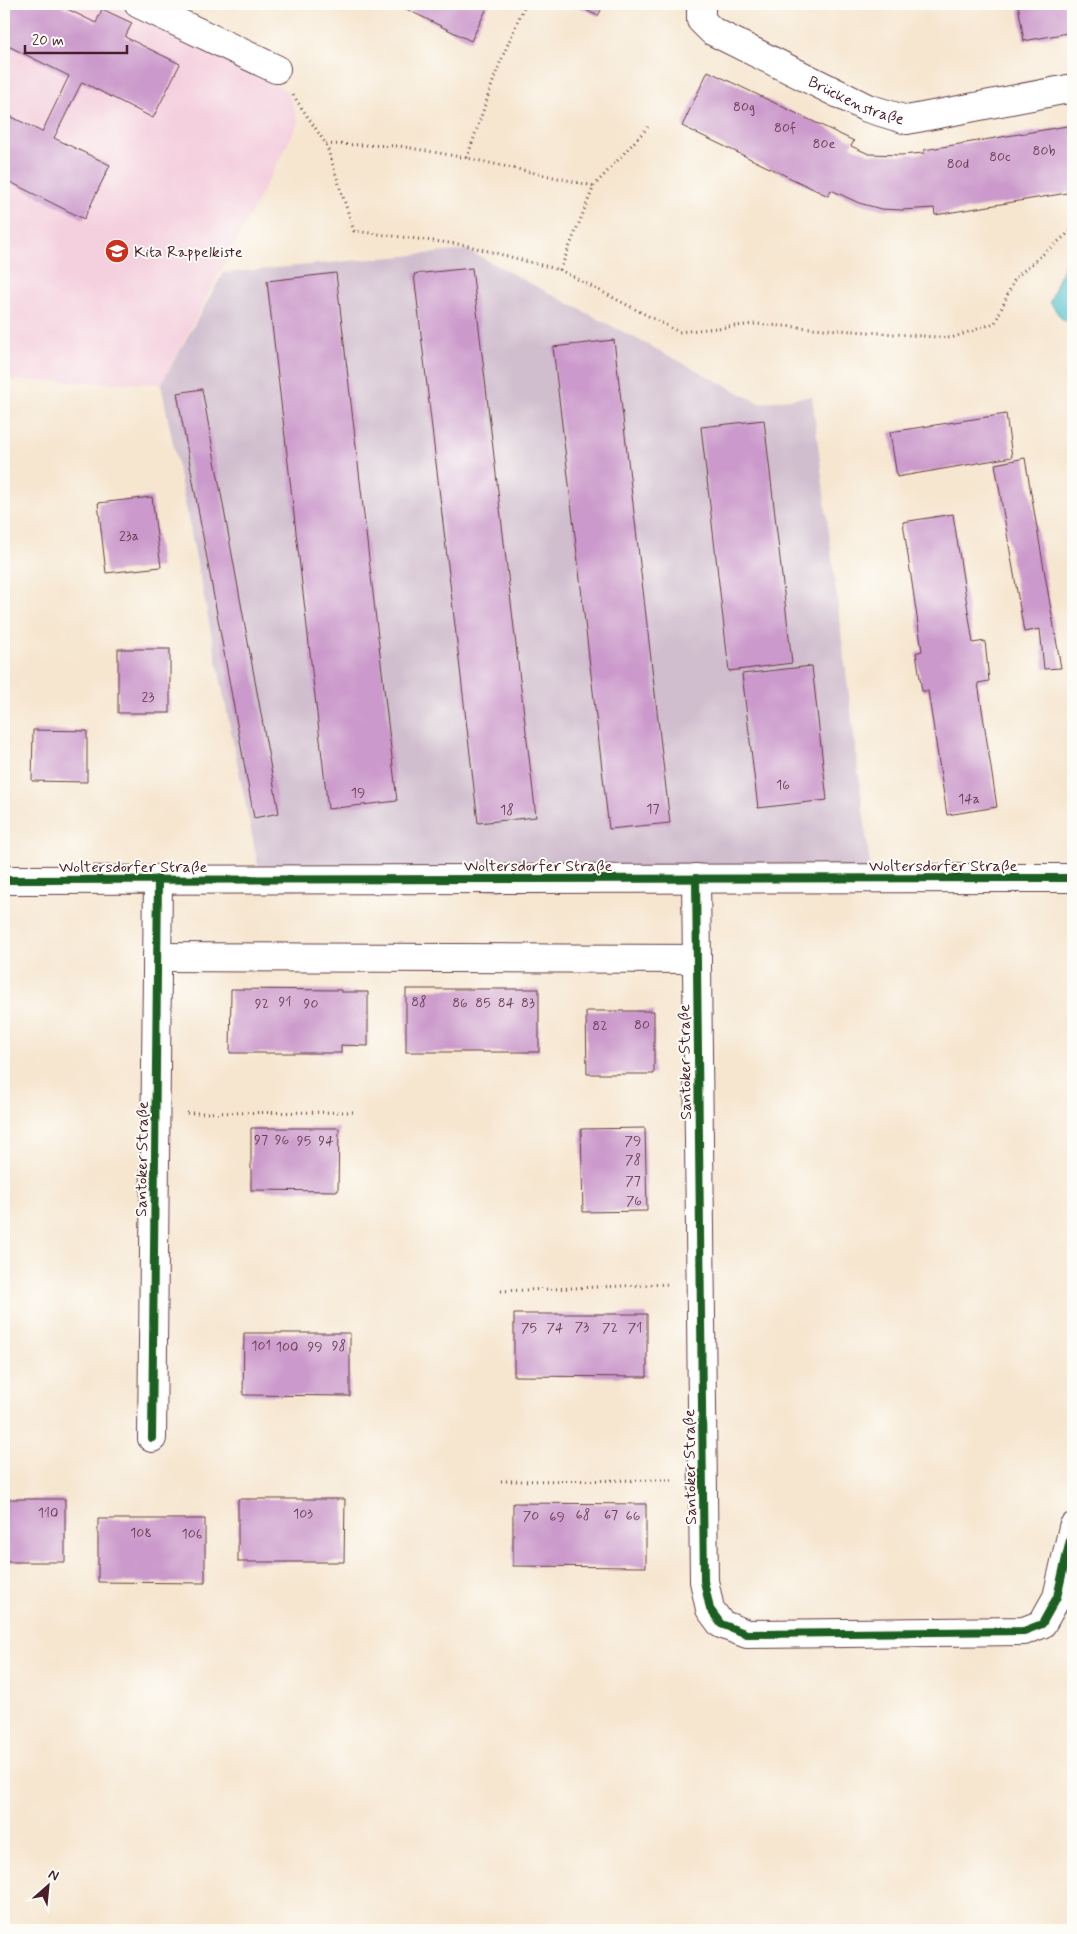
<svg xmlns="http://www.w3.org/2000/svg" width="1077" height="1934" viewBox="0 0 1077 1934" font-family="Mynerve,sans-serif">
	<rect width="100%" height="100%" fill="#fdfcf7"/>
	<filter id="ink" filterUnits="userSpaceOnUse"><feTurbulence type="fractalNoise" baseFrequency=".02" numOctaves="2"/><feDisplacementMap in="SourceGraphic" scale="10" xChannelSelector="R" yChannelSelector="G"/><feConvolveMatrix kernelMatrix="1 2 1 2 8 2 1 2 1" color-interpolation-filters="sRGB"/></filter>
	<filter id="wash" filterUnits="userSpaceOnUse"><feTurbulence type="fractalNoise" baseFrequency=".0096" numOctaves="4" result="noise"/><feDisplacementMap in="SourceGraphic" scale="20" xChannelSelector="R" yChannelSelector="G"/><feGaussianBlur stdDeviation="1.12" result="paint"/><feColorMatrix in="noise" values="0 0 0 0 0 0 0 0 0 0 0 0 0 0 0 0 0 1.4 0 .05"/><feComposite in="paint" operator="in"/></filter>
	<g filter="url(#wash)">
		<rect width="100%" height="100%" fill="#f6e6d0"/>
		<polygon fill="#f4cfde" points="4,4 112,4 286,90 299,122 161,384 4,380"/>
		<polygon fill="#d0bdce" points="467,250 759,403 812,396 873,890 263,890 161,384 223,273"/>
		<polygon fill="#5bc6d3" stroke="#52727f" points="1073,254 1073,326 1061,318 1050,302 1064,265"/>
		<g id="blocks">
			<g fill="#cb99cb">
				<polygon points="4,4 57,4 96,23 102,9 132,23 125,37 180,64 153,118 82,82 54,138 110,165 84,219 4,179 4,113 42,132 69,76 4,44"/>
				<polygon points="396,4 489,4 471,41"/>
				<polygon points="573,4 604,4 598,16"/>
				<polygon points="1018,4 1073,4 1073,32 1024,41"/>
				<polygon points="708,71 854,141 851,146 869,154 901,155 924,153 924,150 1073,125 1073,192 935,215 934,208 902,210 881,209 859,203 831,190 828,196 682,126"/>
				<polygon points="472,268 536,817 478,823 414,274"/>
				<polygon points="336,273 397,801 328,809 267,281"/>
				<polygon points="614,340 670,823 609,829 553,347"/>
				<polygon points="202,389 279,813 254,818 177,393"/>
				<polygon points="1006,414 1012,457 897,477 890,432"/>
				<polygon points="764,420 792,663 729,671 701,427"/>
				<polygon points="1025,458 1061,668 1044,669 1040,629 1024,632 995,464"/>
				<polygon points="152,497 161,567 106,573 98,503"/>
				<polygon points="953,514 973,643 985,641 989,681 978,683 997,807 947,815 928,691 922,691 916,653 922,651 903,522"/>
				<rect x="118" y="649" width="52" height="64"/>
				<polygon points="812,666 827,800 758,808 742,674"/>
				<polygon points="33,730 87,731 87,782 32,781"/>
				<polygon points="231,989 341,990 341,992 368,992 368,1046 341,1045 341,1053 230,1053"/>
				<rect x="406" y="989" width="133" height="63"/>
				<polygon points="586,1011 654,1011 654,1074 587,1074"/>
				<polygon points="251,1128 339,1128 338,1191 251,1190"/>
				<polygon points="645,1128 647,1211 583,1212 581,1129"/>
				<polygon points="514,1314 647,1314 647,1377 514,1376"/>
				<polygon points="244,1333 350,1333 350,1396 243,1395"/>
				<rect x="4" y="1499" width="61" height="63"/>
				<polygon points="238,1499 345,1499 344,1562 238,1562"/>
				<polygon points="513,1503 646,1504 646,1567 513,1566"/>
				<polygon points="98,1519 205,1519 205,1583 98,1582"/>
			</g>
		</g>
	</g>
	<g filter="url(#ink)">
		<use href="#blocks" fill-opacity="0" stroke="#643d44" stroke-width="1"/>
		<g fill="none" stroke-linecap="round" stroke-linejoin="round">
			<g stroke="#643d44" stroke-width="30">
				<g id="minor">
					<polyline points="139,4 276,69"/>
					<path id="s1" d="M701,4V20L712,31L867,108L907,120L1073,88"/>
					<polyline points="696,878 704,1581 710,1609 721,1624 747,1634 1024,1631 1042,1624 1057,1597 1073,1527"/>
					<polyline points="4,880 1073,878"/>
					<polyline points="157,957 697,959"/>
					<polyline points="152,1438 158,879"/>
				</g>
			</g>
			<g stroke="#643d44" stroke-width="3" stroke-dasharray="1 4" stroke-linecap="butt">
				<polyline points="293,95 326,144 354,231 465,245 560,270 679,332 755,324 951,338 995,323 1015,278 1073,229"/>
				<polyline points="326,144 399,146 467,158 594,186"/>
				<polyline points="467,158 497,70 525,4"/>
				<polyline points="560,270 594,186 648,127"/>
				<polyline points="187,1113 356,1112"/>
				<polyline points="501,1291 670,1284"/>
				<polyline points="501,1481 673,1480"/>
			</g>
			<use href="#minor" stroke="#fff" stroke-width="28"/>
			<g stroke="#fdfcf7" stroke-width="11">
				<g id="cycleway">
					<polyline points="696,878 704,1581 710,1609 721,1624 747,1634 1024,1631 1042,1624 1057,1597 1073,1527"/>
					<polyline points="4,880 1073,878"/>
					<polyline points="152,1438 158,879"/>
				</g>
			</g>
			<use href="#cycleway" stroke="#1b5e20" stroke-width="8"/>
		</g>
	</g>
	<defs>
		<g id="school-disc" transform="scale(1.25)"><circle r="9.5" fill="#c8321e" stroke="#fdfcf7"/><path d="M0-5L7-2L0 1L-7-2ZM-4 1L0 2.5L4 1V4Q0 6-4 4Z" fill="#fff"/></g>
	</defs>
	<g fill-rule="evenodd">
		<use href="#school-disc" x="117" y="251"/>
	</g>
	<g text-anchor="middle" stroke-width="4" stroke-linejoin="round" paint-order="stroke">
		<g font-size="14" fill="#6a3e53">
			<text x="744" y="111">80g</text>
			<text x="785" y="132">80f</text>
			<text x="824" y="148">80e</text>
			<text x="1044" y="155">80b</text>
			<text x="1000" y="161">80c</text>
			<text x="958" y="168">80d</text>
			<text x="129" y="540">23a</text>
			<text x="148" y="701">23</text>
			<text x="783" y="789">16</text>
			<text x="358" y="797">19</text>
			<text x="969" y="803">14a</text>
			<text x="653" y="813">17</text>
			<text x="507" y="814">18</text>
			<text x="285" y="1006">91</text>
			<text x="419" y="1006">88</text>
			<text x="460" y="1007">86</text>
			<text x="483" y="1007">85</text>
			<text x="506" y="1007">84</text>
			<text x="528" y="1007">83</text>
			<text x="262" y="1008">92</text>
			<text x="311" y="1008">90</text>
			<text x="642" y="1029">80</text>
			<text x="600" y="1030">82</text>
			<text x="261" y="1144">97</text>
			<text x="282" y="1144">96</text>
			<text x="304" y="1145">95</text>
			<text x="326" y="1145">94</text>
			<text x="633" y="1145">79</text>
			<text x="633" y="1164">78</text>
			<text x="633" y="1185">77</text>
			<text x="634" y="1205">76</text>
			<text x="582" y="1331">73</text>
			<text x="529" y="1332">75</text>
			<text x="555" y="1332">74</text>
			<text x="610" y="1332">72</text>
			<text x="635" y="1332">71</text>
			<text x="261" y="1350">101</text>
			<text x="339" y="1350">98</text>
			<text x="287" y="1351">100</text>
			<text x="315" y="1351">99</text>
			<text x="48" y="1517">110</text>
			<text x="303" y="1518">103</text>
			<text x="583" y="1519">68</text>
			<text x="611" y="1519">67</text>
			<text x="531" y="1520">70</text>
			<text x="633" y="1520">66</text>
			<text x="557" y="1521">69</text>
			<text x="141" y="1537">108</text>
			<text x="192" y="1538">106</text>
		</g>
		<g font-size="16" fill="#4a1f2b" stroke="#fdfcf7">
			<text dy="6" stroke="none"><textPath href="#s1" startOffset="192">Brückenstraße</textPath></text>
			<text x="538" y="871">Woltersdorfer Straße</text>
			<text x="943" y="871">Woltersdorfer Straße</text>
			<text x="133" y="872">Woltersdorfer Straße</text>
			<text transform="translate(684 1062) rotate(-91)" y="6">Santoker Straße</text>
			<text transform="translate(141 1159) rotate(-89)" y="6">Santoker Straße</text>
			<text transform="translate(689 1467) rotate(-91)" y="6">Santoker Straße</text>
		</g>
		<g font-size="16" fill="#4a1f2b" stroke="#fdfcf7" text-anchor="start">
			<text x="134" y="257">Kita Rappelkiste</text>
		</g>
	</g>
	<rect width="1077" height="1934" fill="none" stroke="#fdfcf7" stroke-width="20"/>
	<g transform="translate(48 1886) rotate(27)" stroke="#fdfcf7" stroke-width="4" paint-order="stroke">
	<path d="M0-4L9 19L0 12L-9 19Z" fill="#4a1f2b"/>
	<text y="-8" font-size="14" font-weight="bold" text-anchor="middle" fill="#4a1f2b">N</text>
	</g>
	<path d="M25 45v8h102v-8" fill="none" stroke="#4a1f2b" stroke-width="2.5"/>
	<text x="32" y="45" font-size="15" fill="#4a1f2b" stroke="#fdfcf7" stroke-width="4" paint-order="stroke">20 m</text>
</svg>
